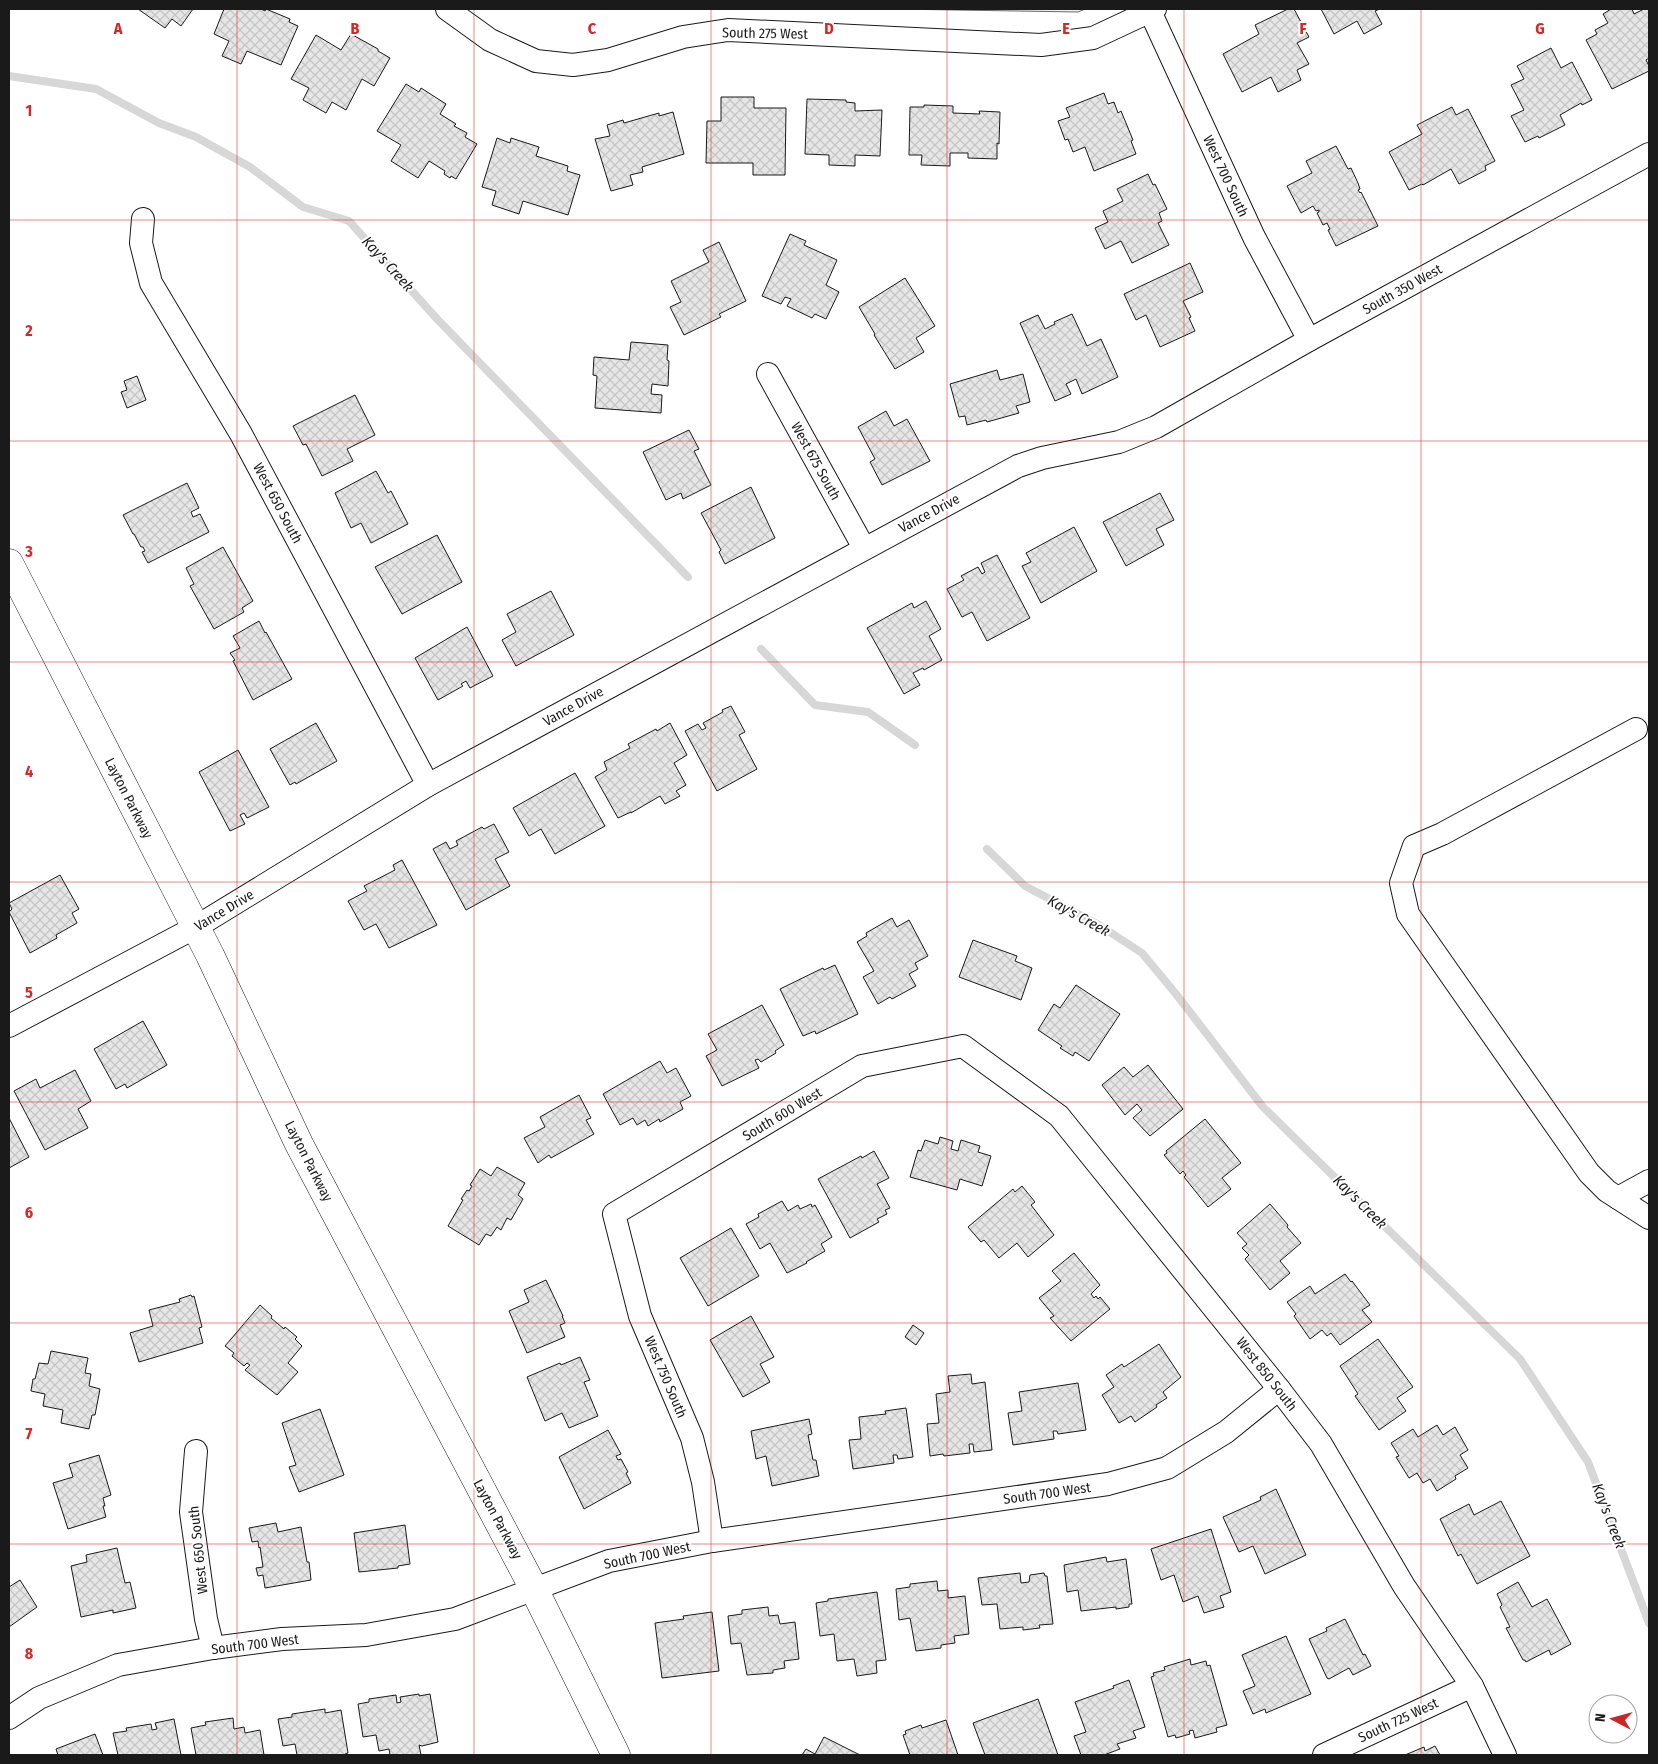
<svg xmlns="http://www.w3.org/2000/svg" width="1658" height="1764" viewBox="0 0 1658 1764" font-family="'Fira Sans Condensed',sans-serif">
	<defs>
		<pattern id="park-tufts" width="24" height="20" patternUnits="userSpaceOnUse" patternTransform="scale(1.25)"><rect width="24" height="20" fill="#ededed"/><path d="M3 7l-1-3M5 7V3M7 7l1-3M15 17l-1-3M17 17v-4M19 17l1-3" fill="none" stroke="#cbcbcb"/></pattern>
		<pattern id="building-cross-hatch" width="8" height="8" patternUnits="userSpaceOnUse" patternTransform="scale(1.25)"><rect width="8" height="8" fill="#e6e6e6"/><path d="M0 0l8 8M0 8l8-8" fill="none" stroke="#c5c5c5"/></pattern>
	</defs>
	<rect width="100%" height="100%" fill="#fff"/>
	<polygon fill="url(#park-tufts)" stroke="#6a6a6a" points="893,9 1085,9 1078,12"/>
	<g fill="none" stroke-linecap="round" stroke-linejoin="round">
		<g stroke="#d7d7d7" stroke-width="8">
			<polyline points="9,76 96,89 159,123 196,137 250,167 303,207 349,221 438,320 688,577"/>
			<polyline points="761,649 815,705 868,712 915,745"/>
			<polyline points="987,849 1025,886 1099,925 1142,953 1176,994 1263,1107 1520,1359 1588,1462 1649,1623"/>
		</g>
	</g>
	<g fill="url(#building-cross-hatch)" stroke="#1a1a1a">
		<polygon points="138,9 193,9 181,26 172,19 165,28"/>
		<polygon points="224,9 261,9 265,11 266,9 290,19 289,22 298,26 281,65 247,51 241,64 222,56 229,41 214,34"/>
		<polygon points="1288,9 1294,9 1309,37 1297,43 1309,64 1297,70 1301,80 1278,92 1271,77 1242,92 1223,54 1259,34 1255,25"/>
		<polygon points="1321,9 1380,9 1375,11 1382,24 1364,34 1357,21 1334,34"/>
		<polygon points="1611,9 1632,9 1634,14 1644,9 1649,9 1649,58 1646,60 1649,66 1649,71 1612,89 1586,40 1597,34 1595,30 1608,23 1603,14"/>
		<polygon points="351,34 378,49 378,51 390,58 374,86 362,79 346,110 332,102 326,113 303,100 309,88 291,79 316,35 341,50"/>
		<polygon points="1551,48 1561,68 1572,62 1592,100 1582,105 1581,103 1560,115 1565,125 1539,138 1538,136 1525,142 1511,116 1524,110 1511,85 1524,79 1517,66"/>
		<polygon points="406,84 419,92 421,88 446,104 440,114 456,124 454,126 467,133 465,137 477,144 456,179 451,176 450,178 444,174 445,171 429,161 418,178 391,161 401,145 377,131"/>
		<polygon points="1104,93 1108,104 1114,102 1118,113 1121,111 1133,140 1131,141 1136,154 1094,171 1085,147 1073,152 1068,139 1065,140 1058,121 1070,117 1066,108"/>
		<polygon points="721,97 754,97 754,108 786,108 785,175 753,175 753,163 706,163 707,121 721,121"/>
		<polygon points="807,99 846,100 846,102 855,103 855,111 882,110 880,156 855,155 855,166 829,165 829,155 805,154"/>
		<polygon points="924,105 953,106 953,113 980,114 979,111 1000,112 999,144 997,143 997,159 968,158 968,153 950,153 950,166 921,165 922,155 909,155 910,107 924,107"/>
		<polygon points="1452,107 1456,115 1468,109 1495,161 1485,166 1486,170 1459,184 1451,169 1423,185 1422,184 1409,190 1389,152 1422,134 1417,125"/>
		<polygon points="673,112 684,154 642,167 643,172 630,175 633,185 611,191 595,139 610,136 607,125 623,120 624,123 659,113 659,116"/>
		<polygon points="497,138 510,143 511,138 539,147 536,156 568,166 567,171 580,175 568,215 523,201 519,214 492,205 496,191 482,187"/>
		<polygon points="1336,146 1348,169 1351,168 1358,183 1360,189 1358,190 1360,193 1361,192 1378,226 1336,246 1328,230 1330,229 1327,223 1323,225 1317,213 1319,212 1319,210 1316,211 1313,206 1301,213 1287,186 1312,173 1306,161"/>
		<polygon points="1148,174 1153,185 1155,184 1167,209 1159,213 1162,221 1158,223 1169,245 1132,263 1121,241 1105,249 1095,228 1108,222 1103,211 1123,201 1117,189"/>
		<polygon points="790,234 806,241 804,245 837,260 826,285 839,292 826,319 815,314 812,318 787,306 791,299 785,297 781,304 762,296"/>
		<polygon points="719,242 746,301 719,314 721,317 684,335 670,307 681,302 671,281 709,262 703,250"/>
		<polygon points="1190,263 1203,292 1183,301 1191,317 1189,318 1195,331 1160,347 1146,315 1136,320 1124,294"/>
		<polygon points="905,278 935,326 916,338 924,352 895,369 874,335 875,334 859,307"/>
		<polygon points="1072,314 1087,346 1101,339 1118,377 1082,394 1076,379 1066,384 1071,394 1055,401 1020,323 1038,315 1045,329 1055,324 1054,322"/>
		<polygon points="631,342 668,345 667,360 669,361 668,386 652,384 651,394 662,395 661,413 595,408 597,376 593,375 594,357 629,360"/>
		<polygon points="997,370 1000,380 1023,374 1030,402 1016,406 1019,413 987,422 986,420 967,425 965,416 959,417 950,384"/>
		<polygon points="137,376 146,400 127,408 121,392 127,390 124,381"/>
		<polygon points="355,395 375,435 347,449 353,461 322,476 306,444 303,445 293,426"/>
		<polygon points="886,411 894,426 907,419 930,461 882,485 870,462 875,459 858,427"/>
		<polygon points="689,430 699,449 694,451 711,485 683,499 681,493 666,500 643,452"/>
		<polygon points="376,471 388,493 391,491 408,524 371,543 361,523 351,528 335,493"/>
		<polygon points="187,483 199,508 191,512 193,517 200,514 209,532 148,563 142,552 145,551 143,547 141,547 134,534 133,534 123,515"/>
		<polygon points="751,487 775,538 725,564 719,552 721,550 701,513"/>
		<polygon points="1160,493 1174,520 1156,529 1164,545 1126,566 1103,522"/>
		<polygon points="1074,527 1097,571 1041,603 1022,566 1031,562 1026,553"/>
		<polygon points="437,535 462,582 402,614 375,567"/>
		<polygon points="223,547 253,601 242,608 244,612 214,629 190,586 194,584 186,568"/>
		<polygon points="997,555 1030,618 987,641 972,612 962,617 947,589 964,580 961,576 978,567 982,574 985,572 981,563"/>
		<polygon points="551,591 574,635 516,666 502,640 516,632 507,614"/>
		<polygon points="926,601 941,629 929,636 942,660 924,670 923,668 913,673 920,685 904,694 867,628 912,603 914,608"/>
		<polygon points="259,621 265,633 266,632 292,679 253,700 233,661 235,660 230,653 240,648 233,636"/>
		<polygon points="467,627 493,676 470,688 466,681 461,684 463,686 438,700 415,658"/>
		<polygon points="731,706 745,732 739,735 757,769 717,791 685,731 698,724 702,730 706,728 703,723 723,712 722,710"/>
		<polygon points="316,723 337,761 296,784 295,782 290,785 270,749"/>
		<polygon points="670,723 687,755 674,763 686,785 676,791 680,796 665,804 660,796 631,813 631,812 618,818 595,777 607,770 604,762 630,748 628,744 656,729 657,731"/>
		<polygon points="238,750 269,807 247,818 244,813 240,815 245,824 230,831 199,772"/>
		<polygon points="575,773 605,826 555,854 541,829 529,836 513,808"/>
		<polygon points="494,824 509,852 495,859 510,886 466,910 433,849 446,842 450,849 458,845 456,841 482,827 484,829"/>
		<polygon points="402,860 437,925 389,948 376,924 364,930 348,901 367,891 364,886 395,870 393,865"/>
		<polygon points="60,875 79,909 72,913 77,923 56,935 57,938 30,953 9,912 12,909 9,903"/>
		<polygon points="892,918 897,927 909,920 928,956 915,963 918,969 909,974 916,986 892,999 890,997 878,1004 863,977 874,971 857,942 867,936 866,933"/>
		<polygon points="973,940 1017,956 1015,961 1032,968 1021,1000 959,977"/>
		<polygon points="835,965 858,1014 816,1034 815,1031 803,1036 780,989 823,968 824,970"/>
		<polygon points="1076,985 1120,1014 1089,1061 1075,1052 1073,1056 1060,1048 1062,1046 1038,1030 1054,1004 1060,1008"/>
		<polygon points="762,1005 784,1045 775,1051 776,1053 761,1062 758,1059 755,1060 759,1068 722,1086 706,1056 717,1050 708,1034"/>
		<polygon points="143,1021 167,1065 127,1088 125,1084 116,1089 94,1049"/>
		<polygon points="660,1061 667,1073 676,1068 691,1096 680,1102 683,1109 660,1122 659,1119 648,1126 645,1120 637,1125 633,1118 620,1125 603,1094"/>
		<polygon points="1148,1065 1183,1109 1150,1136 1133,1118 1142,1110 1137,1104 1125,1115 1102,1085 1124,1067 1133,1077"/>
		<polygon points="75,1070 91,1101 78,1109 88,1128 45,1150 14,1091 36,1079 40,1088"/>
		<polygon points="579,1095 591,1118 586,1120 594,1134 551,1158 549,1155 538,1163 524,1138 545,1127 540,1117"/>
		<polygon points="9,1118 29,1157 9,1168"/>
		<polygon points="1205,1119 1241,1163 1222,1178 1231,1189 1208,1207 1184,1177 1186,1175 1183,1171 1180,1174 1164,1155 1167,1153 1166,1151"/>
		<polygon points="940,1137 953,1141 951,1149 958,1151 961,1140 980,1146 978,1152 991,1156 982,1186 960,1179 957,1190 910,1177 918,1150 921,1151 925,1140 938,1144"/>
		<polygon points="874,1151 889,1178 877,1184 890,1208 885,1210 887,1214 877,1219 879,1222 850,1238 818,1179 861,1156 862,1158"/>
		<polygon points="497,1167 525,1183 518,1195 523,1199 511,1220 507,1218 501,1230 497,1227 491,1236 486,1234 479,1245 448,1226 463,1200 461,1199 467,1190 469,1191 472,1186 470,1185 480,1169 491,1176"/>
		<polygon points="1022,1186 1035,1202 1031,1205 1054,1235 1028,1257 1017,1243 999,1258 984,1240 981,1242 968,1227 1013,1189 1015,1192"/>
		<polygon points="782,1201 788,1211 798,1205 800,1209 811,1204 812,1207 815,1205 832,1237 821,1244 825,1251 806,1262 807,1263 787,1273 770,1243 760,1249 746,1224 759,1217 758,1214"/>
		<polygon points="1270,1204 1288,1225 1287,1227 1301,1243 1280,1261 1290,1273 1270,1290 1245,1259 1249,1255 1242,1248 1247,1244 1237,1233"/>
		<polygon points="731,1228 759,1276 708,1306 680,1258"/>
		<polygon points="1074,1253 1100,1285 1091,1294 1094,1298 1096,1296 1098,1299 1100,1297 1110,1309 1071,1341 1050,1318 1054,1316 1039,1298 1061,1281 1052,1271"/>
		<polygon points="1345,1274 1351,1282 1352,1281 1370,1305 1362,1310 1372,1322 1340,1345 1331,1333 1327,1336 1322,1330 1310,1339 1294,1316 1296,1314 1287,1302 1310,1286 1315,1294"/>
		<polygon points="546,1280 563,1316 562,1316 565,1323 560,1325 565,1337 527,1353 509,1311 529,1302 524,1290"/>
		<polygon points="191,1295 192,1297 194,1296 202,1327 199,1328 203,1343 139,1362 130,1333 153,1326 149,1310 180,1302 179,1299"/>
		<polygon points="260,1305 272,1316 271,1318 284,1329 285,1327 297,1337 295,1339 302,1346 288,1363 298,1372 277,1395 245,1370 250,1365 247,1363 244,1366 232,1356 234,1353 225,1346"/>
		<polygon points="751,1316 774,1357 760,1364 770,1382 743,1397 710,1340"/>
		<polygon points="913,1325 924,1333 916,1345 905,1337"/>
		<polygon points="1378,1339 1413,1387 1397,1398 1406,1411 1379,1430 1355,1396 1358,1394 1340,1366"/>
		<polygon points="1159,1344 1181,1377 1163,1392 1167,1398 1156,1405 1157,1407 1135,1422 1131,1416 1119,1423 1102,1395 1114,1387 1106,1375 1122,1364 1124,1367"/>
		<polygon points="51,1351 88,1358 85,1373 91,1374 89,1386 100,1389 95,1415 92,1415 89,1429 61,1423 63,1410 43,1406 45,1394 31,1391 33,1379 35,1379 39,1363 48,1364"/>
		<polygon points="580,1357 590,1380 584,1382 598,1416 569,1428 562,1413 545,1421 527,1377 560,1363 561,1365"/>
		<polygon points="971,1374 972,1384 985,1382 992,1450 974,1452 973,1444 969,1444 970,1453 944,1456 943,1454 930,1456 927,1424 939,1423 936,1394 950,1392 948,1376"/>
		<polygon points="1078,1383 1086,1430 1058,1434 1057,1431 1053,1431 1054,1439 1013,1445 1008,1413 1022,1411 1019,1392"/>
		<polygon points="906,1408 913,1457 898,1459 897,1455 893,1455 894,1463 853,1469 849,1440 861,1439 859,1417 886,1414 885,1411"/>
		<polygon points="320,1409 344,1475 299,1492 289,1467 296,1465 282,1423"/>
		<polygon points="809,1419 812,1434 808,1435 813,1460 816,1460 819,1476 772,1486 766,1456 756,1459 751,1431"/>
		<polygon points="1437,1425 1443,1435 1455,1427 1468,1450 1460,1455 1468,1468 1455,1476 1456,1479 1437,1491 1430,1479 1423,1483 1417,1473 1409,1478 1396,1457 1399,1456 1391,1443 1413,1429 1418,1437"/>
		<polygon points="608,1430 621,1454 616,1456 618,1460 621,1459 628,1472 626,1473 631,1483 584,1509 559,1457"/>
		<polygon points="99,1455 111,1495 103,1498 105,1506 103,1506 106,1517 68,1529 53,1483 73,1477 69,1464"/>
		<polygon points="1276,1489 1306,1555 1265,1574 1253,1546 1239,1552 1223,1517 1261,1500 1260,1497"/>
		<polygon points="1501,1501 1530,1556 1477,1584 1461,1554 1458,1556 1440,1519 1469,1504 1474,1515"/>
		<polygon points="276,1523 278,1532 301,1527 307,1562 309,1562 311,1580 265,1588 263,1575 258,1576 256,1568 263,1567 260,1547 259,1548 258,1541 252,1542 249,1528"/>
		<polygon points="405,1525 410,1564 398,1566 398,1568 359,1572 354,1533"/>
		<polygon points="1211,1529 1231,1592 1220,1596 1224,1607 1204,1613 1198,1596 1183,1602 1174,1575 1161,1580 1151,1549"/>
		<polygon points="117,1548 125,1583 130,1582 136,1608 113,1613 113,1610 81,1617 71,1566 87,1562 86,1555"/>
		<polygon points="1106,1557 1107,1562 1126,1559 1132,1604 1129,1604 1129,1607 1116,1609 1116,1607 1081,1611 1078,1590 1067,1592 1064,1565"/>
		<polygon points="1020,1573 1021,1583 1029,1582 1030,1575 1044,1573 1045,1576 1047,1576 1053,1624 1039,1625 1040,1628 1023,1630 1023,1627 1000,1629 997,1604 982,1605 978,1578"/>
		<polygon points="20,1580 37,1607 9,1627 9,1587"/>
		<polygon points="937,1581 938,1591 948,1590 948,1598 965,1596 969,1634 954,1636 955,1643 941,1645 941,1648 916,1651 910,1618 899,1620 896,1589 910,1587 910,1584"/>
		<polygon points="1518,1582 1532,1607 1547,1599 1571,1644 1551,1655 1549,1650 1526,1662 1525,1660 1523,1660 1506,1628 1510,1627 1500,1607 1502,1605 1497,1594"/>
		<polygon points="877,1592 886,1660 876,1661 877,1673 857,1676 854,1659 837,1661 834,1634 820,1636 816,1603 828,1601 828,1599"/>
		<polygon points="768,1607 769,1616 778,1615 780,1624 795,1622 799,1659 784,1661 785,1668 773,1670 773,1673 747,1675 741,1643 731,1644 728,1616 742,1614 742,1610"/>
		<polygon points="712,1612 719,1671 662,1678 655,1623 684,1619 683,1616"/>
		<polygon points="1345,1619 1363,1655 1365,1654 1371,1666 1353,1675 1349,1668 1329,1679 1327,1678 1309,1639 1327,1631 1326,1628"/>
		<polygon points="1286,1636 1311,1694 1266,1713 1265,1709 1253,1714 1243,1691 1255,1686 1242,1655"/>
		<polygon points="1190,1659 1191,1665 1206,1661 1207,1666 1210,1665 1227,1725 1216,1728 1217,1732 1195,1738 1193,1730 1189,1731 1190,1734 1176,1738 1175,1735 1168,1737 1151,1677 1154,1676 1153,1673 1165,1670 1164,1667"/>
		<polygon points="1129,1680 1145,1727 1133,1731 1136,1738 1117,1744 1120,1749 1104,1755 1081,1755 1074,1736 1086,1732 1075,1702 1114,1688 1113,1686"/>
		<polygon points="419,1694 419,1696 430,1694 438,1742 422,1746 419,1745 421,1755 390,1755 389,1749 379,1751 376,1735 363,1737 358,1704 369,1702 369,1699 396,1695 397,1703 401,1702 400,1697"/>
		<polygon points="1038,1699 1058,1755 985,1755 973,1723"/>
		<polygon points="325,1709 325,1713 341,1710 348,1753 345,1754 345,1755 297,1755 295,1744 283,1746 278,1719 292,1717 292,1714"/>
		<polygon points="233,1718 234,1729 244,1727 245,1733 260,1730 264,1755 196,1755 191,1728 206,1725 205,1722"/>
		<polygon points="174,1719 181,1755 118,1755 113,1733 127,1731 126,1728 151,1724 152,1730 157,1729 155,1723"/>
		<polygon points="946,1720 958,1755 910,1755 903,1735 906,1734 905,1731 921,1725 922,1728"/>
		<polygon points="95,1734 103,1755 58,1755 56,1749"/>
		<polygon points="824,1737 860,1755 802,1755 806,1749 815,1754"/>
		<polygon points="1435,1746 1440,1755 1405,1755 1424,1747 1425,1751"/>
	</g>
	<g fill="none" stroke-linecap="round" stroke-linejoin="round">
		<g stroke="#1a1a1a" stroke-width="24">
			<g id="minor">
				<polyline points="447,9 490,40 536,61 573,65 608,60 683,37 728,30 1041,45 1093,38 1155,9"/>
				<polyline points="1149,9 1254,237 1309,340"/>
				<polyline points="143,219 141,243 151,283 241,434 428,785"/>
				<polyline points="768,374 864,548"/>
				<polyline points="1636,729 1442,834 1414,846 1401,883 1408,914 1589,1173 1607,1191 1649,1218"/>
				<polyline points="9,1026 196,927 428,785 1018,466 1042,458 1119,442 1156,427 1309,340 1649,154"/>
				<polyline points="1618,1198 1649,1181"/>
				<polyline points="196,1451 191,1512 206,1619 213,1648"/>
				<polyline points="712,1541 703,1482 692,1438 640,1316 614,1214 862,1066 963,1046 1059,1116 1279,1389 1321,1444 1404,1586 1472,1686 1505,1755"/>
				<polyline points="9,1718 39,1698 118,1665 213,1648 282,1639 366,1635 455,1619 609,1561 712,1541 1108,1484 1167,1468 1226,1432 1279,1389"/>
				<polyline points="1324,1755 1472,1686"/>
			</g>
		</g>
		<g stroke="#1a1a1a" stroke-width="29">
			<polyline id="secondary" points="9,563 210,955 299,1144 534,1589 616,1755"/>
		</g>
		<use href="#minor" stroke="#fff" stroke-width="22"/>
		<use href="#secondary" stroke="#fff" stroke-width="28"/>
	</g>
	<path fill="none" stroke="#d62828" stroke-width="1" stroke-opacity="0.55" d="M237,9V1755M474,9V1755M711,9V1755M947,9V1755M1184,9V1755M1421,9V1755M9,220H1649M9,441H1649M9,662H1649M9,882H1649M9,1102H1649M9,1323H1649M9,1544H1649"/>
	<g text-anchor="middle" stroke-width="4" stroke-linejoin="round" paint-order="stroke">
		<g font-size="14" fill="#1a1a1a" stroke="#fff">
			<text transform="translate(765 33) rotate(1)" y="5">South 275 West</text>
			<text transform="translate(1226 176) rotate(65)" y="5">West 700 South</text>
			<text transform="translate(1402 289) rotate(-29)" y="5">South 350 West</text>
			<text transform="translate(816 461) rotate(61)" y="5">West 675 South</text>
			<text transform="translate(278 503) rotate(62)" y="5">West 650 South</text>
			<text transform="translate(929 513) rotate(-28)" y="5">Vance Drive</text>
			<text transform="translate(573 706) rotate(-29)" y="5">Vance Drive</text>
			<text transform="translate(129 798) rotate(63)" y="5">Layton Parkway</text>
			<text transform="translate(224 910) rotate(-31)" y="5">Vance Drive</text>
			<text transform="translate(782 1114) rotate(-31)" y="5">South 600 West</text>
			<text transform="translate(309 1161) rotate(63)" y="5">Layton Parkway</text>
			<text transform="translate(1267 1374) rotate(52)" y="5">West 850 South</text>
			<text transform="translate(666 1377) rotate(67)" y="5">West 750 South</text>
			<text transform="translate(1047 1493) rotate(-8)" y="5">South 700 West</text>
			<text transform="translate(498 1519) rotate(62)" y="5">Layton Parkway</text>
			<text transform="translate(198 1550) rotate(-96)" y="5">West 650 South</text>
			<text transform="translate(647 1555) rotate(-12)" y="5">South 700 West</text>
			<text transform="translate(255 1644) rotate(-7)" y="5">South 700 West</text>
			<text transform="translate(1398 1720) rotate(-25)" y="5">South 725 West</text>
		</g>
		<g font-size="15" font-style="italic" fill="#1a1a1a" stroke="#fff">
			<text transform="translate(388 264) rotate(48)" y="5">Kay's Creek</text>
			<text transform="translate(1079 916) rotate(29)" y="5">Kay's Creek</text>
			<text transform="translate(1360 1202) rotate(45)" y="5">Kay's Creek</text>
			<text transform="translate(1609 1516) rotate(69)" y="5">Kay's Creek</text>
		</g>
	</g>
	<g font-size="16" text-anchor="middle" font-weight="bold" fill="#d62828" stroke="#fff" stroke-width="4" stroke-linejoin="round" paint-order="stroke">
		<text x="118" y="34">A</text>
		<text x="355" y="34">B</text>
		<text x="592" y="34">C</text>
		<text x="829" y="34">D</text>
		<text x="1066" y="34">E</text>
		<text x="1303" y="34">F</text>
		<text x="1540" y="34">G</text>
		<text x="29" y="116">1</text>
		<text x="29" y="336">2</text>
		<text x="29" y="557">3</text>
		<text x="29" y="777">4</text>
		<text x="29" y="998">5</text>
		<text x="29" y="1218">6</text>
		<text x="29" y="1439">7</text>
		<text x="29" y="1659">8</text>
	</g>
	<rect width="1658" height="1764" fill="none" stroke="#1a1a1a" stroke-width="20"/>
	<g transform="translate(1613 1719) rotate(276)"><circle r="24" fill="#ffffff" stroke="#a3a3a3"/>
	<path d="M0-4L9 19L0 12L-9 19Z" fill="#c62828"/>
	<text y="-8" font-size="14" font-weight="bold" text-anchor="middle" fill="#1a1a1a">N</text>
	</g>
</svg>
